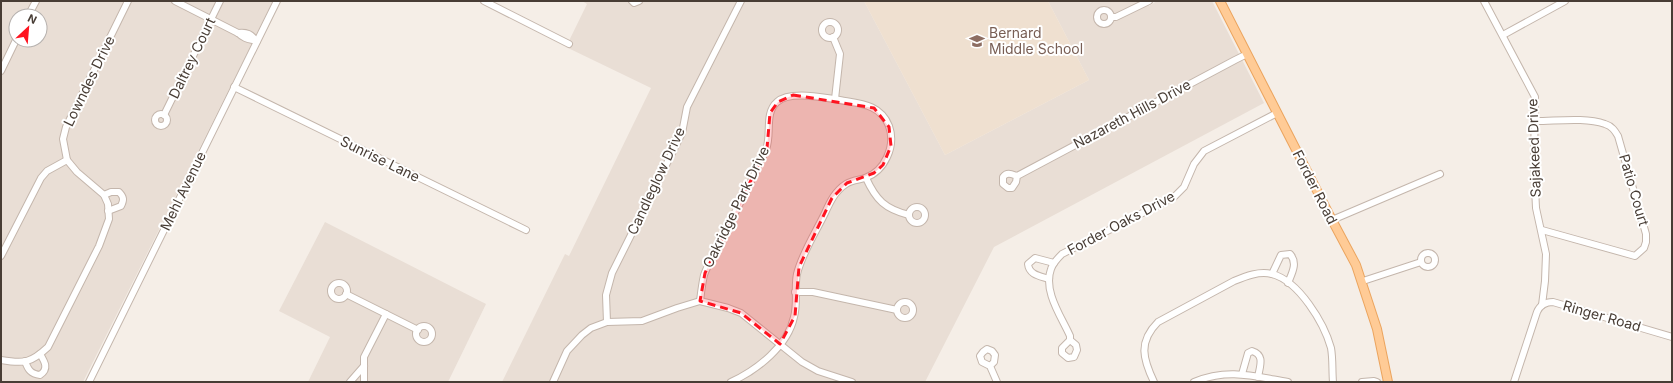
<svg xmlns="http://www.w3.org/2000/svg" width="1673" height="383" viewBox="0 0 1673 383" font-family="Inter,sans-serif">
	<rect width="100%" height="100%" fill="#f5eee7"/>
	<g fill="#e9ded5" fill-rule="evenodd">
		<path d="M1,1H273L83,382H1ZM16,16H40V40H16Z"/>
		<polygon points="582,1 864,1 945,155 1089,80 1048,1 1146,1 1149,6 1157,1 1212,1 1264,103 994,247 925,382 502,382 565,254 569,256 651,88 566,47 587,4"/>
		<polygon points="325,222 486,304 448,382 308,382 330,337 279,311"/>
	</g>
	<polygon fill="#efe0d0" points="864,1 1048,1 1089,80 945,155"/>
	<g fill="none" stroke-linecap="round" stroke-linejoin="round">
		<g stroke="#c4b6ac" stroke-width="8">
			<g id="minor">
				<path d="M175,1L238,33C244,39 249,39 257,41"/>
				<polyline points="484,1 569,44"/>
				<polyline points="632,1 634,3 639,1"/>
				<polyline points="1484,1 1535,97 1534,166 1536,208 1546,254 1545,281 1542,305"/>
				<circle cx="1104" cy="17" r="7"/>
				<polyline points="28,16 36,1"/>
				<polyline points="1111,17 1116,17 1149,1"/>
				<circle cx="830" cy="30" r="8"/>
				<path d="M238,33C245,32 251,33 255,40"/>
				<polyline points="1503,35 1565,1"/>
				<polyline points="833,37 840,54 835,99"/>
				<polyline points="1,71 16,40"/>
				<polyline points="234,87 526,230"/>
				<circle cx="161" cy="120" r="6"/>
				<polyline points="164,115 220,1"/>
				<path d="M1536,121C1557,121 1585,117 1605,124C1612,126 1615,131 1618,136L1646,234V242L1644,248L1635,256L1542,230"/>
				<path d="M1017,176L1016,182L1012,188H1008L1003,184V177C1007,172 1011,174 1017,176L1235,60L1247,54"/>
				<path d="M866,178C876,200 885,209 909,215"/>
				<path d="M104,195L111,192H119C124,197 124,200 121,206L108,211"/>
				<circle cx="917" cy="215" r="8"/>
				<polyline points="1332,220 1440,174"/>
				<circle cx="1428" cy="260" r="7"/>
				<polyline points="1,256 41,178 47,171 67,160"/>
				<path d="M1272,274L1281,255L1290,254C1298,263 1292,273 1288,283"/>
				<path d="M1049,279C1040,276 1029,275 1028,264L1035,258L1054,263"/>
				<polyline points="1363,281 1421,262"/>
				<circle cx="339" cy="291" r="8"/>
				<polyline points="795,292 813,292 897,310"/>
				<polyline points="346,294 418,330"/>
				<path d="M700,301C701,293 702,284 704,275C708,264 715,253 720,242C735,211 753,181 766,149C772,135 764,113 777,102C790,90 828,98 845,101C864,104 881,106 889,126C896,146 885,171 865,178C859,180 852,180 846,184C835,191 830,202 825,213C816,232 802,253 797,274C794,288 798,303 794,317C788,346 757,370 731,382"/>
				<circle cx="905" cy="310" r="8"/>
				<polyline points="607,322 606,295 612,273 682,133 687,107 741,1"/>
				<circle cx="424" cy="334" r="8"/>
				<path d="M1070,340L1076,345L1077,350L1074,357L1068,358L1062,353V348L1070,340V336C1061,316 1043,291 1051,269C1053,263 1058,258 1062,254L1174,197L1184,187L1194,164L1204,151L1277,113"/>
				<path d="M1,360C24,364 31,363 48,347L99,246L109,219L108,204L104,195L77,172L67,160L63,139L66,127L128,1"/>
				<path d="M25,361C28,370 31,374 40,375C49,369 45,362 40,354"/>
				<polyline points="990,366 994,362 995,355 992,351 987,349 983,352 980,356 982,362 990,366 997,382"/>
				<path d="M1242,374L1248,353L1252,351C1265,355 1260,366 1258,377"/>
				<polyline points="89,382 277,1"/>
				<polyline points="350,382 364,366"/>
				<polyline points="364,382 364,357 386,314"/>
				<polyline points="553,382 567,351 582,335 591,328 607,322 642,321 677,308 700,301 728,308 741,313 802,362 818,371 852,382"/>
				<path d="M1154,382C1143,359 1138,342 1158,322L1234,281C1246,276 1259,271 1272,274C1299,281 1324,323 1331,348C1333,359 1332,371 1333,382"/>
				<path d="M1194,382C1227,368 1253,376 1288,382"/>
				<polyline points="1362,382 1374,381 1377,382"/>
				<path d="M1514,382L1537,312C1540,305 1545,302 1553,302L1672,337"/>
			</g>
		</g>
		<g stroke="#eba45e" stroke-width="10">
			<polyline id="major" points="1220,1 1332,220 1356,265 1377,329 1388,382"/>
		</g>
		<use href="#minor" stroke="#fff" stroke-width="6"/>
		<use href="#major" stroke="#ffcb96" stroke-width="8"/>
	</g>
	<path fill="#ff1420" fill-opacity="0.2" stroke="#ff1420" stroke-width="3" stroke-dasharray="8 5" stroke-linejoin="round" d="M793,95L874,108L889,127L891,146L883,165L874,173L847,183L832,198L799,267L795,316L780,344L741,313L700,301L705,273L767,148L770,113L778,102Z"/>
	<defs>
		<g id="school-bare" transform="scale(1.2)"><path d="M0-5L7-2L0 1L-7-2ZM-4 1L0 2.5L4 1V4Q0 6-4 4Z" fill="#8d6e63" stroke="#fff" stroke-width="2.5" paint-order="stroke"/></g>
	</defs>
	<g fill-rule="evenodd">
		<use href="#school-bare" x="977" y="41"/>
	</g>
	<g text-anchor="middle" stroke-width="4" stroke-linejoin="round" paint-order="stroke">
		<g font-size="14" fill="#785e54" stroke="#fff" text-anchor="start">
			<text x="989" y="38">Bernard<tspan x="989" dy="16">Middle School</tspan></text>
		</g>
		<g font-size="14" fill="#483d35" stroke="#fff">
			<text transform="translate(192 58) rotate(-64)" y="5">Daltrey Court</text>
			<text transform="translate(89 81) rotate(-64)" y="5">Lowndes Drive</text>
			<text transform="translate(1132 114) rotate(-28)" y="5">Nazareth Hills Drive</text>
			<text transform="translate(1534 148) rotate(-92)" y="5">Sajakeed Drive</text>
			<text transform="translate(380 159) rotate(26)" y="5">Sunrise Lane</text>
			<text transform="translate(656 181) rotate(-65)" y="5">Candleglow Drive</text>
			<text transform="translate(1315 187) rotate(63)" y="5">Forder Road</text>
			<text transform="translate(1634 190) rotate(74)" y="5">Patio Court</text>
			<text transform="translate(183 191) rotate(-64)" y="5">Mehl Avenue</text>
			<text transform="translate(736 207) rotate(-64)" y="5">Oakridge Park Drive</text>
			<text transform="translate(1121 223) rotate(-28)" y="5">Forder Oaks Drive</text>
			<text transform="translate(1602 316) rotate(16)" y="5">Ringer Road</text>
		</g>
	</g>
	<rect width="1673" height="383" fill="none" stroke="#483d35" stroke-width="4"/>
	<g transform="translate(28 28) rotate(26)"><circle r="19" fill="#ffffff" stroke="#b6b1ae"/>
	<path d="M0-3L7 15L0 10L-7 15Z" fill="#ff1420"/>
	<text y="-6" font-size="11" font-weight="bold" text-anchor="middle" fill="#483d35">N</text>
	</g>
</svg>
